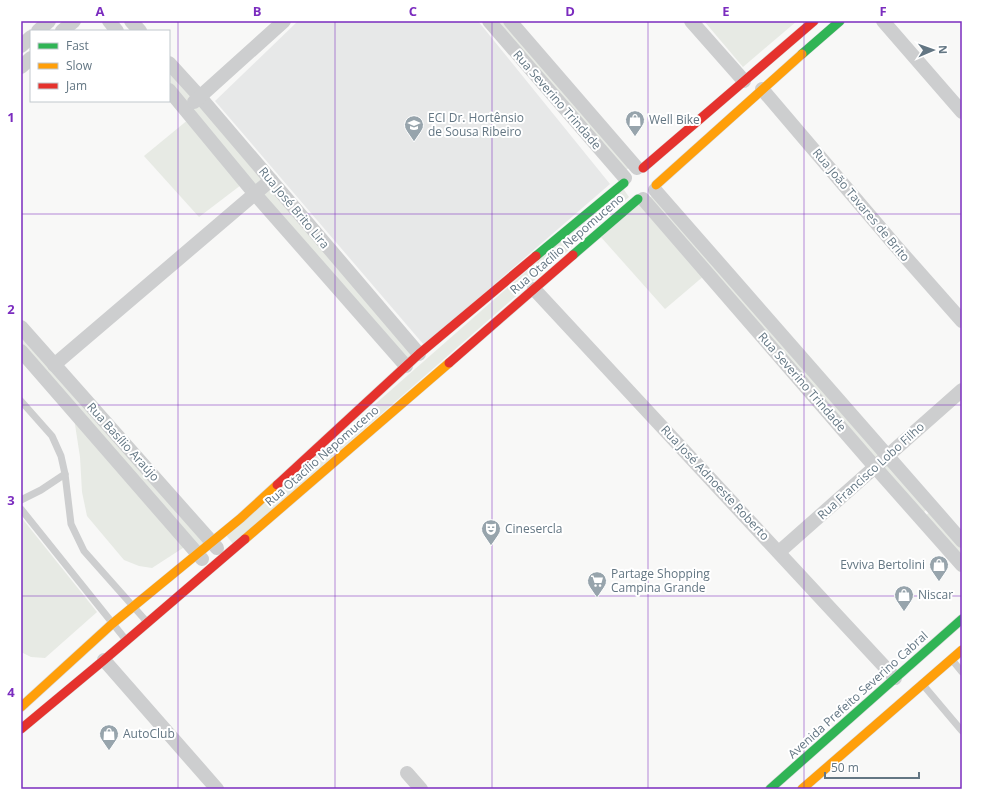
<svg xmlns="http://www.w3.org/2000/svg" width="983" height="810" viewBox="0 0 983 810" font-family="'Open Sans',sans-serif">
	<rect width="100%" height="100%" fill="#f8f8f7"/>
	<polygon fill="#e7e8e8" points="298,21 478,21 610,184 424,345 215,101"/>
	<g fill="#e7eae4">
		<polygon points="494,21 505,21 631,166 625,171"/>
		<polygon points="704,21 797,21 743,67"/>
		<polygon points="169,67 195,96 186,105 169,86"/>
		<polygon points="202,100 266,180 255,189 190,109"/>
		<polygon points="189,119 241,185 199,217 144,156"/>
		<polygon points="271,186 416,355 406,364 260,195"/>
		<polygon points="622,187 629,197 233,544 226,535"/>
		<polygon points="653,195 885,456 876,463 649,198"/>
		<polygon points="639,201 705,275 665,309 600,236"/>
		<polygon points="21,331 205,541 197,550 21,346"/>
		<polygon points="74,418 186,546 152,568 139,566 124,560 87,516 82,492 80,457"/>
		<polygon points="888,458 929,507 921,515 878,467"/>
		<polygon points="932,510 962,544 962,562 923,518"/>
		<polygon points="21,517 97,612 45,658 31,657 21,652"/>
	</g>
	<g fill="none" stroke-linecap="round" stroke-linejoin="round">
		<g stroke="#d5d6d7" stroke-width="10">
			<g id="fast">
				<polyline points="802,54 840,21"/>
				<polyline points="573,255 638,199"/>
				<polyline points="536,256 624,183"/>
				<polyline points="770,789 962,619"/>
			</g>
		</g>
		<g stroke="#d5d6d7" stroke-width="10">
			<g id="slow">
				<polyline points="656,185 802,54"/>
				<polyline points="245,539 449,363"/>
				<polyline points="21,707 112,624 241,518 277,485"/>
				<polyline points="802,789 962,650"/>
			</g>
		</g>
		<g stroke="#d5d6d7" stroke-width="10">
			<g id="jam">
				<polyline points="643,168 814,21"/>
				<polyline points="449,363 573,255"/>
				<polyline points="277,485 419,354 536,256"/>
				<polyline points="21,729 104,660 245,539"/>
			</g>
		</g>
		<g stroke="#cdcecf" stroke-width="7">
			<polyline points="21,401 52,436 61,456 65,474 71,524 84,551 147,622"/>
			<polyline points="21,500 41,490 65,474"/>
			<polyline points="21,509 126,640"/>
			<polyline points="953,661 962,672"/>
			<polyline points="924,686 962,731"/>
		</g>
		<g stroke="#cdcecf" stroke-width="14">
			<polyline points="109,21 117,31"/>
			<polyline points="131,21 140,31"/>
			<polyline points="489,21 625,178"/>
			<polyline points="510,21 637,168"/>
			<polyline points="691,21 744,81"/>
			<polyline points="883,21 962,112"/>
			<polyline points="38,31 49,21"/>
			<polyline points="62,31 74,21"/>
			<polyline points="21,46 31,37"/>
			<polyline points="169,63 200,97 419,354"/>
			<polyline points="21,67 31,58"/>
			<polyline points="762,89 894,244 962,321"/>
			<polyline points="169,90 255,194 406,366"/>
			<polyline points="194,102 284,21"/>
			<polyline points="655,190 962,541"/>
			<polyline points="643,199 875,467 962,565"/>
			<polyline points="534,289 895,678"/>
			<polyline points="21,327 217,548"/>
			<polyline points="21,351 202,559"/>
			<polyline points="54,365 271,180"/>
			<polyline points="779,552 962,390"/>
			<polyline points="104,660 217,789"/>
			<polyline points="407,773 421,789"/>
		</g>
		<use href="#fast" stroke="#30b455" stroke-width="9"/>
		<use href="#slow" stroke="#ff9f0a" stroke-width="9"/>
		<use href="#jam" stroke="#e5322d" stroke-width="9"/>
	</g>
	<path fill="none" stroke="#7b2cbf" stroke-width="1" stroke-opacity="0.55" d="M178,21V789M335,21V789M492,21V789M648,21V789M804,21V789M21,214H962M21,405H962M21,596H962"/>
	<defs>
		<g id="shop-pin" transform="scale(1)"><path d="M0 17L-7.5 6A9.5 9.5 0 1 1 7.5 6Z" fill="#97a4ac" stroke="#fff"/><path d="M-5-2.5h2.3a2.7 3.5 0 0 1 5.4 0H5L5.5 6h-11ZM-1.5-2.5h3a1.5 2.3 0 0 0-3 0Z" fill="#fff"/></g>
		<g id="school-pin" transform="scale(1)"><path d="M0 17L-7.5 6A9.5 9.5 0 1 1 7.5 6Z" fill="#97a4ac" stroke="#fff"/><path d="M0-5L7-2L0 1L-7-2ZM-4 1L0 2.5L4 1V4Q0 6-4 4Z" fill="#fff"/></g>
		<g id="theatre-pin" transform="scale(1)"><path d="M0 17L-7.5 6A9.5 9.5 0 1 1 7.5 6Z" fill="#97a4ac" stroke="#fff"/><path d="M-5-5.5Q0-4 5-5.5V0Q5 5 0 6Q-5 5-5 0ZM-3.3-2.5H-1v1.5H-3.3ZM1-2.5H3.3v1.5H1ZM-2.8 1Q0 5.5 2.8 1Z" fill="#fff"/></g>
		<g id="supermarket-pin" transform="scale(1)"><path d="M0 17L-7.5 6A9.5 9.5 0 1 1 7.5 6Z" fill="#97a4ac" stroke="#fff"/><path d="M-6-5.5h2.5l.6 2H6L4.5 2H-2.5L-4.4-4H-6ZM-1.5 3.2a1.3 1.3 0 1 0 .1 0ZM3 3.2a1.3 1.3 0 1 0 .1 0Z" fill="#fff"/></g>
	</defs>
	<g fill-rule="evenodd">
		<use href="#shop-pin" x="635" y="120"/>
		<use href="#school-pin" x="414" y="125"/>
		<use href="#theatre-pin" x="491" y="529"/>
		<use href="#shop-pin" x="939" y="565"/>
		<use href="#supermarket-pin" x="597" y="581"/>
		<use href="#shop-pin" x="904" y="595"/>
		<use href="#shop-pin" x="109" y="734"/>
	</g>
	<g text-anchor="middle" stroke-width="4" stroke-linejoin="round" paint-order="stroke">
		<g font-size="12" fill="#637683" stroke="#fff">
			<text transform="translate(557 100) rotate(49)" y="4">Rua Severino Trindade</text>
			<text transform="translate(861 205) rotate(50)" y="4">Rua João Tavares de Brito</text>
			<text transform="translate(294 208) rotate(50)" y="4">Rua José Brito Lira</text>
			<text transform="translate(567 244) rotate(-41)" y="4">Rua Otacílio Nepomuceno</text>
			<text transform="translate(802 382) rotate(49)" y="4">Rua Severino Trindade</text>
			<text transform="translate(123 442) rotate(48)" y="4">Rua Basílio Araújo</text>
			<text transform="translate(322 456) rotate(-41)" y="4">Rua Otacílio Nepomuceno</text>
			<text transform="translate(871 471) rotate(-42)" y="4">Rua Francisco Lobo Filho</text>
			<text transform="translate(715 483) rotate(47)" y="4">Rua José Adnoeste Roberto</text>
			<text transform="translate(858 695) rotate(-42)" y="4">Avenida Prefeito Severino Cabral</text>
		</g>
		<g font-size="12" fill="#637683" stroke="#fff" text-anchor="start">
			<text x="428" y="122">ECI Dr. Hortênsio<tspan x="428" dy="14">de Sousa Ribeiro</tspan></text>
			<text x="649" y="124">Well Bike</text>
			<text x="505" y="533">Cinesercla</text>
			<text x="925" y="569" text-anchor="end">Evviva Bertolini</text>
			<text x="611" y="578">Partage Shopping<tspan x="611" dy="14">Campina Grande</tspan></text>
			<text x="918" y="599">Niscar</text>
			<text x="123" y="738">AutoClub</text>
		</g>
	</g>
	<rect width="983" height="810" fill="none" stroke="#ffffff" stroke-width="44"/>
	<rect x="30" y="30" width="140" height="72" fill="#ffffff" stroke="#c1c8cd"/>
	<rect x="38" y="43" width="20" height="6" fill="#30b455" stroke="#c1c8cd"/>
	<text x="66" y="50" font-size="12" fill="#637683">Fast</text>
	<rect x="38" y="63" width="20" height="6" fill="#ff9f0a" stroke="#c1c8cd"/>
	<text x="66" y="70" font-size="12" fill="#637683">Slow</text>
	<rect x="38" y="83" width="20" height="6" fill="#e5322d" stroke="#c1c8cd"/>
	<text x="66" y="90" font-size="12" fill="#637683">Jam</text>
	<g transform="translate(933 50) rotate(88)" stroke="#ffffff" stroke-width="3" paint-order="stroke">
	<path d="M0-3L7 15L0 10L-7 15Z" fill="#637683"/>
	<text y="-6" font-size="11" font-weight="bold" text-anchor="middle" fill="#637683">N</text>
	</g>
	<path d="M825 772v6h94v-6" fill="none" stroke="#637683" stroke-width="2"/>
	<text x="831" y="772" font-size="12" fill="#637683" stroke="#ffffff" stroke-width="3" paint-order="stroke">50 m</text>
	<rect x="22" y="22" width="939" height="766" fill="none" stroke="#7b2cbf" stroke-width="1.5"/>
	<g font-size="13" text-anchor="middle" font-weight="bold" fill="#7b2cbf">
		<text x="100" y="16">A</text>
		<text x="257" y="16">B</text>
		<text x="413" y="16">C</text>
		<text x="570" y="16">D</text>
		<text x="726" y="16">E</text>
		<text x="883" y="16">F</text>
		<text x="11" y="122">1</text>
		<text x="11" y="314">2</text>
		<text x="11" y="505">3</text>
		<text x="11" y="697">4</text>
	</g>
</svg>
